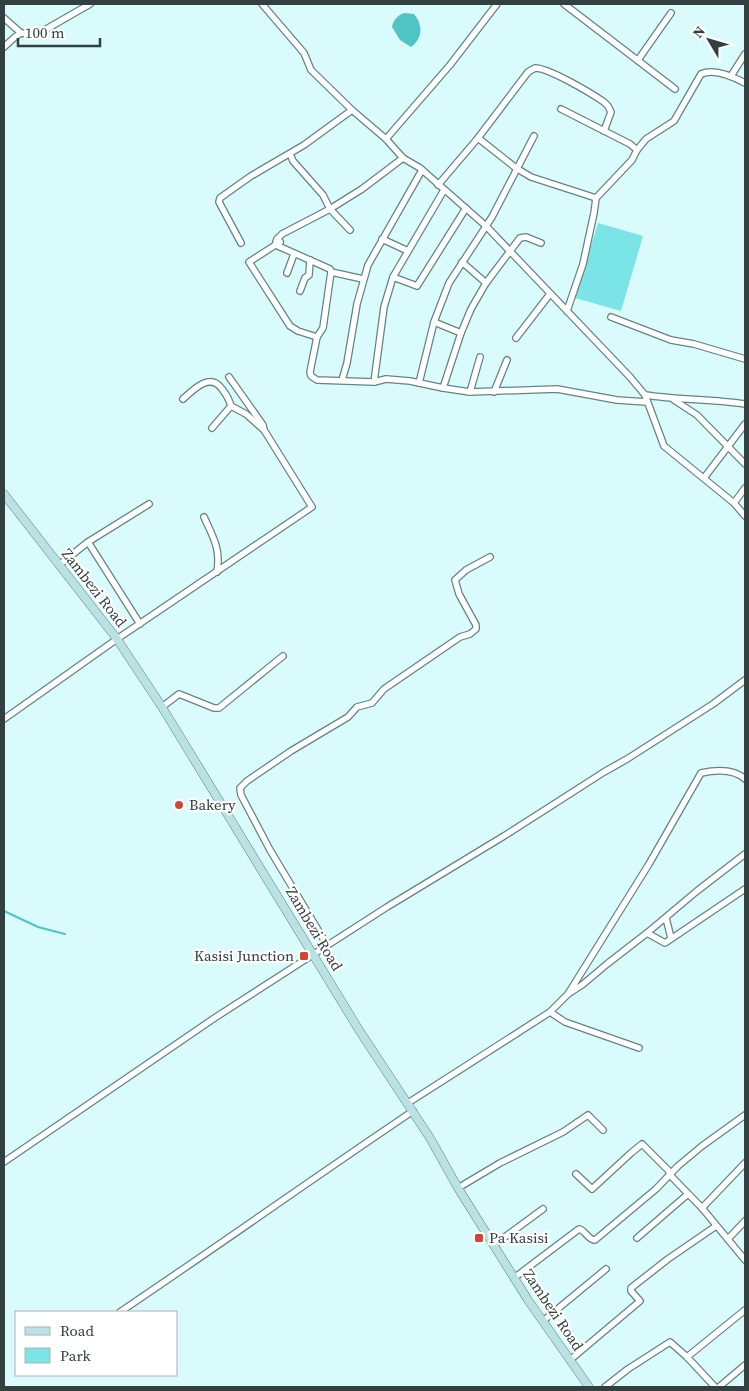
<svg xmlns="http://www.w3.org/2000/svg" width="749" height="1391" viewBox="0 0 749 1391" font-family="'Source Serif 4',serif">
	<rect width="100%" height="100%" fill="#d9fbfb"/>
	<polygon fill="#7be4e6" points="598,223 643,236 621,311 575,298"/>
	<path fill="#50c4c5" d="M404,13L414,14C423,25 423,38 411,47L400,40L392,27C393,20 398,15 404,13Z"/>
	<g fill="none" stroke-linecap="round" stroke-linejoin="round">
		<polyline stroke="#50c4c5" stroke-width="2" points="4,911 38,927 65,934"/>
		<g stroke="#658383" stroke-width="8">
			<g id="street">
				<polyline points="262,4 304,53 311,70 352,110 386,139 403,158 420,168 486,226 630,377 645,395 664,446 734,503 745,516"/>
				<polyline points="564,4 675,89"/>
				<polyline points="4,18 21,33"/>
				<polyline points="4,47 15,37 21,33 36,35 90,4"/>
				<polyline points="638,60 671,13"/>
				<polyline points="731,76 745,54"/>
				<path d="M561,109L630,144L637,150L646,139L674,121L701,74C714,68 734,77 745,83"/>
				<polyline points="478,138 516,168 531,177 596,198"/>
				<polyline points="386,139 450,65 497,4"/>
				<polyline points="290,154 293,161 323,195 330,209 350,230"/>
				<path d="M438,185L478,138L528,72L535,68C549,68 591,93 604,102L608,106L611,112L604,131"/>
				<polyline points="382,239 408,251"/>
				<polyline points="280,242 249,262 290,326 298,331 317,337"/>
				<polyline points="241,243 219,202 220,198 251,176 304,145 352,110"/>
				<polyline points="462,262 486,283"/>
				<polyline points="331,272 323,328 317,337 310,372 311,376 317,380 374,382 386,379 410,381 443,388 470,392 557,389 617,400 647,402"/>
				<polyline points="287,273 294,254"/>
				<polyline points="393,277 417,286 466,208"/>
				<polyline points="363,279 331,272 330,269 278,246 280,242 276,242 277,239 282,234 330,209 362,189 403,158"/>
				<polyline points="300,291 305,278 309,275 310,260"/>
				<polyline points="567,311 583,264 594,213 596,198 632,160 637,150"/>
				<polyline points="611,317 671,340 694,344 745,359"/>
				<polyline points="434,322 461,333"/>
				<polyline points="516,338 550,294"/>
				<polyline points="342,380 347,363 357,304 368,265 422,170"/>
				<polyline points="374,382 384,307 393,277 444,190"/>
				<polyline points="419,383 434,322 449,283 492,217 534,136"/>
				<polyline points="443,388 461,333 471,309 486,283 520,238 526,237 541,243"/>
				<polyline points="470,392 480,357"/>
				<polyline points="494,392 507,360"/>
				<path d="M645,395C678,400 712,399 745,404"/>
				<path d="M183,399C194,389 210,372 222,389C226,394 229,399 231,406L246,414L264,430"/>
				<polyline points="674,400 697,415 745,464"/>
				<polyline points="212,428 231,406"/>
				<polyline points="704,478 745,424"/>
				<polyline points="734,503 745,488"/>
				<path d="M204,517C213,537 221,549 217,572"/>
				<polyline points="88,542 140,624"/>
				<polyline points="59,565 88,542 149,504"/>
				<polyline points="162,707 179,694 214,708 219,708 283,656"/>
				<polyline points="4,719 117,639 312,507 264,430 263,425 229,377"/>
				<polyline points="666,918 671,938"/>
				<polyline points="647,933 665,943 745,889"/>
				<polyline points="327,945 270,850 241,795 240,788 247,781 291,751 348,717 357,707 372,703 384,689 460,637 470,634 476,629 476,625 459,594 455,580 466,570 490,557"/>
				<polyline points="568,994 582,985 607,964 647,933 697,891 745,854"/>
				<polyline points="550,1012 565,1022 639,1048"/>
				<path d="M408,1103L550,1012L568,994L649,864L701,773C715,770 734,769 745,779"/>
				<polyline points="4,1162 216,1017 387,907 504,836 604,772 627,759 713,704 745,680"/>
				<polyline points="576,1174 592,1189 631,1153 642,1144 668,1170 671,1176 702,1208 745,1260"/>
				<polyline points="458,1188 500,1163 563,1132 588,1115 603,1130"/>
				<polyline points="702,1208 745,1163"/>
				<polyline points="637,1238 688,1194"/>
				<polyline points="728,1239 745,1221"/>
				<polyline points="494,1245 543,1209"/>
				<path d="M514,1278L579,1229C585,1230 588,1240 595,1240L656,1189L678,1166L702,1146L745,1115"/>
				<path d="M120,1312C218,1246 315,1177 413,1111"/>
				<polyline points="543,1321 606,1269"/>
				<polyline points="687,1357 745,1310"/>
				<polyline points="570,1360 640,1301 631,1291 631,1288 668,1259 716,1226"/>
				<polyline points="605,1387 628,1369 670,1342 687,1357 715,1387"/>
				<polyline points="719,1387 745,1365"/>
			</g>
		</g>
		<g stroke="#658383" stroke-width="9">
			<polyline id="secondary" points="4,494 117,639 162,707 359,1030 430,1138 458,1188 528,1300 589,1387"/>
		</g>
		<use href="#street" stroke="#fff" stroke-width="5.5"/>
		<use href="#secondary" stroke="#bbe2e2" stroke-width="8"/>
	</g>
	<g fill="#d24631" stroke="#fff" stroke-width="2">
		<circle cx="179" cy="805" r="5"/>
		<rect x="299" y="951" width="10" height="10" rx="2.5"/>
		<rect x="474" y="1233" width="10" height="10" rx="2.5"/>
	</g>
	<g text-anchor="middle" stroke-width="4.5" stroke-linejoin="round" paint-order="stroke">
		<g font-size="15" fill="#334040" stroke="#fff">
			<text transform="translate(94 588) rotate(52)" y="5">Zambezi Road</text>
			<text transform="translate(314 929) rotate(59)" y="5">Zambezi Road</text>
			<text transform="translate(553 1310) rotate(56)" y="5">Zambezi Road</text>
		</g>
		<g font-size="15" fill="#334040" stroke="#fff" text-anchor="start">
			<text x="189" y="810">Bakery</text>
			<text x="294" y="961" text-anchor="end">Kasisi Junction</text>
			<text x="489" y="1243">Pa Kasisi</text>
		</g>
	</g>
	<rect width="749" height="1391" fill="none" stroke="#334040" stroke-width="10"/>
	<rect x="15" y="1311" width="162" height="65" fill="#ffffff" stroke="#adb3b3"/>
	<rect x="25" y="1327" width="25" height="8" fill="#bbe2e2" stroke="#adb3b3"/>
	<text x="60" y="1336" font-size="15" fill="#334040">Road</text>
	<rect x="25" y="1348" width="25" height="15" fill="#7be4e6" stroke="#adb3b3"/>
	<text x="60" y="1361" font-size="15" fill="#334040">Park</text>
	<g transform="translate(709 40) rotate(308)" stroke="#ffffff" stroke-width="4" paint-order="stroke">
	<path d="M0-4L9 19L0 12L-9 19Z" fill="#334040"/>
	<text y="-8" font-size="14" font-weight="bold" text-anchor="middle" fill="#334040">N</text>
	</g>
	<path d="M18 38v8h82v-8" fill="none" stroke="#334040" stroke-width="2.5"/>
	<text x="25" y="38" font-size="15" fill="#334040" stroke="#ffffff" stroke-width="4" paint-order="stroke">100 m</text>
</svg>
